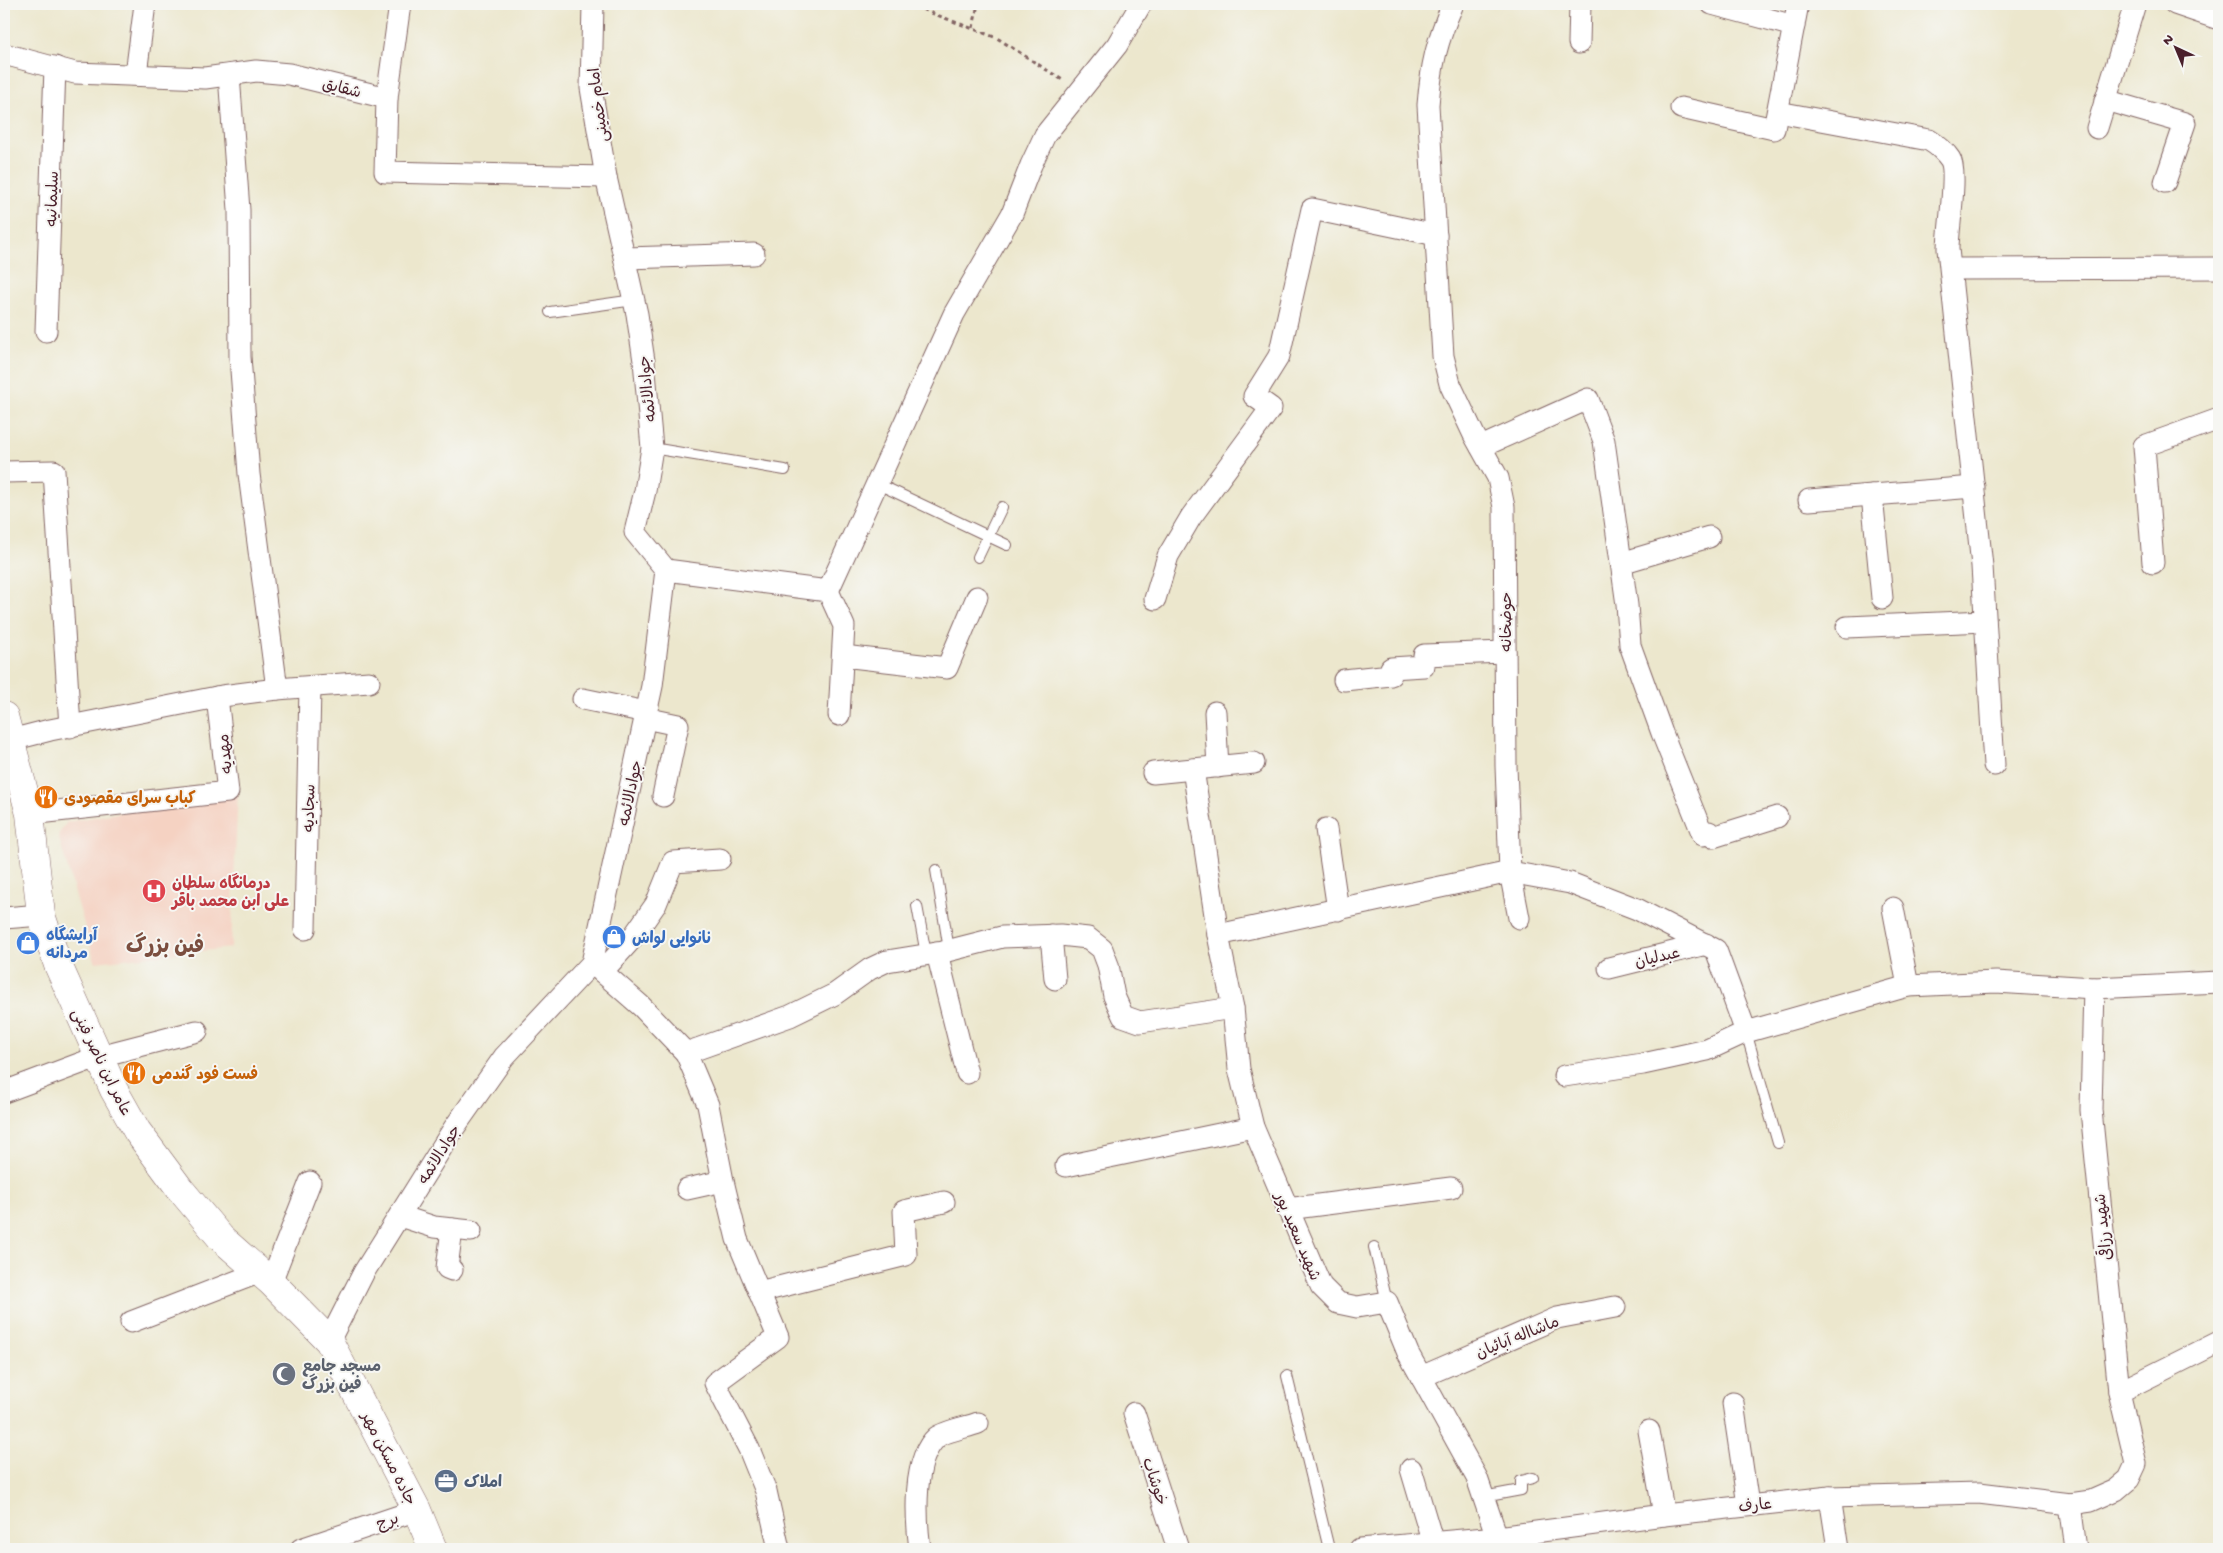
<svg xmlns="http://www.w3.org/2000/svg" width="2223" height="1553" viewBox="0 0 2223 1553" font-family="'Gochi Hand','Playpen Sans Arabic',sans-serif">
	<rect width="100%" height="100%" fill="#f6f6f2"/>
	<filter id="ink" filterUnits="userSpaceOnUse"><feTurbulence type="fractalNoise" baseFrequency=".02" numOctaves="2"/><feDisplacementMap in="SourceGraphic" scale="10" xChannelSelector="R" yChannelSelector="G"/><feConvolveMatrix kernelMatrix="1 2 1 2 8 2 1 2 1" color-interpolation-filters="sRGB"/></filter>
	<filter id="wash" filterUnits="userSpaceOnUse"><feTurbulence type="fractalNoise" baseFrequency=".0096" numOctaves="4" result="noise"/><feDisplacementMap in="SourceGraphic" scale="20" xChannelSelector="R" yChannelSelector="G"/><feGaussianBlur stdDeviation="1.12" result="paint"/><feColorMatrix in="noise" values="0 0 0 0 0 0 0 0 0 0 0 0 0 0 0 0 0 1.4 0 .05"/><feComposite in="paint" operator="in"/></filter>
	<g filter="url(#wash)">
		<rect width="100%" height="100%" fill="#ece7cd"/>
		<polygon fill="#f5d2c2" points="238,791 231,948 95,962 58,835 67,822"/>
	</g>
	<g filter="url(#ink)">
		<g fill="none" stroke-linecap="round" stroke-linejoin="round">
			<g stroke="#836564" stroke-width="12">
				<g id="lane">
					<polyline points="550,312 634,300"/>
					<polyline points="652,448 785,470"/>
					<polyline points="876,483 1007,545"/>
					<polyline points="978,557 1002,507"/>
					<polyline points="936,870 949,950"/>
					<polyline points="917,906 926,954"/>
					<polyline points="1746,1032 1778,1143"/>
					<polyline points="1374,1247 1387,1302"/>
					<polyline points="1287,1376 1329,1549"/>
					<polyline points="1483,1497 1521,1490 1521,1481 1533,1478"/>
				</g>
			</g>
			<g stroke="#836564" stroke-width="23">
				<g id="street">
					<path d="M1453,4C1437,40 1431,66 1428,105L1443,356L1450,384L1474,435L1498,478L1504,507L1506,766L1510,872L1519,918"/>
					<polyline points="1712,4 1794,26"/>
					<polyline points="2175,4 2219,19"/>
					<polyline points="1579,43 1580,4"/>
					<polyline points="4,54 75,73 205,78 256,71 289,74 387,98 385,172 606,177"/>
					<polyline points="136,74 145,4"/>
					<polyline points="229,75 239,210 240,357 249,474 277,689"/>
					<polyline points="387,98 400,4"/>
					<polyline points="2105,100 2185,123 2165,182"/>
					<polyline points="1681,108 1774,129 1798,4"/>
					<path d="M1778,112L1929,140C1937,145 1944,150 1950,159C1958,171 1948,230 1948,249L1982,566L1994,765"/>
					<polyline points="2097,128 2135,4"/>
					<polyline points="626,258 754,254"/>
					<polyline points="1952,269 2219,268"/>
					<polyline points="46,331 55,67"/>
					<polyline points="1481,447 1588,399 1604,441 1627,605 1630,645 1662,733 1703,835 1709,832 1713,837 1777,817"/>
					<polyline points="4,472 54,471 70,727"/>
					<polyline points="1872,495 1882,598"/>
					<polyline points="1809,500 1974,487"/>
					<polyline points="1621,563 1709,537"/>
					<polyline points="2153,563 2144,446 2219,419"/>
					<polyline points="666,570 828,591 954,314 1012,214 1031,165 1045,135 1117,45 1141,4"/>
					<polyline points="828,591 844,626 839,715"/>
					<polyline points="1155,599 1168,556 1191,517 1271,408 1254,396 1279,356 1312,209 1436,235"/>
					<polyline points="1847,627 1985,621"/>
					<polyline points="843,656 947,668 977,597"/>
					<polyline points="1344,680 1391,675 1391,668 1424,666 1424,655 1505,652"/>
					<polyline points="583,699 646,712"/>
					<polyline points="1215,712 1218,767"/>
					<polyline points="645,718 678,725 663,796"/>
					<polyline points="11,740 50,730 222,696 277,689 369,682"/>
					<polyline points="1193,769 1218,935"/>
					<polyline points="1153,773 1254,763"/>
					<polyline points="30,814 228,792 217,697"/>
					<polyline points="1326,829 1338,910"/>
					<polyline points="1893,908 1908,986"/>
					<polyline points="4,918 41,915"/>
					<polyline points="305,929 310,687"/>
					<polyline points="1051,935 1055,979"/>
					<polyline points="937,953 967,1073"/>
					<polyline points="592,963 641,1006 686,1053 790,1016 835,994 870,969 887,961 943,952 1002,937 1060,935 1088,938 1102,949 1108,965 1114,996 1123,1016 1140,1022 1233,1008 1218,935 1510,872 1570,883 1637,909 1716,950 1746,1032 1908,986 1996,982 2094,988 2219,982"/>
					<polyline points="1609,968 1706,944"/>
					<polyline points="602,972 630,941 656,904 673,862 720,859"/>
					<polyline points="1233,1008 1239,1069 1253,1127 1321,1286 1338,1303 1357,1307 1387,1302 1408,1353 1477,1478 1497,1537 1497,1549"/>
					<polyline points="686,1053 708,1105 723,1181 737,1239 778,1337 715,1383 749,1449 766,1491 779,1549"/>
					<polyline points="1564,1076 1643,1064 1707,1050 1746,1032"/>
					<polyline points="4,1092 100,1056 197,1031"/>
					<polyline points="1066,1166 1253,1127"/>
					<polyline points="687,1189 723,1181"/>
					<polyline points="1287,1209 1451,1188"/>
					<polyline points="400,1216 434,1227 471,1231"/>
					<polyline points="452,1229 447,1268 452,1270"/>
					<polyline points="271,1282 310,1182"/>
					<polyline points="759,1292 906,1255 904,1211 944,1202"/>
					<polyline points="131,1322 258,1273"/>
					<polyline points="329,1341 364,1272 454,1128 504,1057 592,963 652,686 666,570 635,532 645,491 652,448 644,361 637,314 606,177 591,88 593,4"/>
					<polyline points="1421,1377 1557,1318 1615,1307"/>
					<polyline points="2119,1392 2219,1342"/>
					<polyline points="1733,1403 1748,1505"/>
					<polyline points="1134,1413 1178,1549"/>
					<polyline points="1649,1431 1664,1515"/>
					<polyline points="1411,1469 1433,1543"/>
					<polyline points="1830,1497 1838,1549"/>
					<polyline points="2070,1504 2076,1549"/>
					<polyline points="301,1549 417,1510"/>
					<path d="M920,1549C916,1519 912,1459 937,1437C945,1431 968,1427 978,1423"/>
					<polyline points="1360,1549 1497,1537 1664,1515 1830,1497 1979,1493 2070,1504 2091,1501 2116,1490 2129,1479 2136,1464 2119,1392 2091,1110 2094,988"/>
				</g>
			</g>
			<g stroke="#836564" stroke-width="29">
				<polyline id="secondary" points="4,716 30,814 41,915 58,965 114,1090 137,1131 180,1189 221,1238 271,1282 329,1341 417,1510 433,1549"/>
			</g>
			<g stroke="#836564" stroke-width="3" stroke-dasharray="4 4" stroke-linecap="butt">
				<polyline points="908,4 997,38 1064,81"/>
				<polyline points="973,28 978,4"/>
			</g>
			<use href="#lane" stroke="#fff" stroke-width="10"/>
			<use href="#street" stroke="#fff" stroke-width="21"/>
			<use href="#secondary" stroke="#fff" stroke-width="28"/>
		</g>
	</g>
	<defs>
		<g id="restaurant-disc" transform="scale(1.25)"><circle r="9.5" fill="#e8710a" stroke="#f6f6f2"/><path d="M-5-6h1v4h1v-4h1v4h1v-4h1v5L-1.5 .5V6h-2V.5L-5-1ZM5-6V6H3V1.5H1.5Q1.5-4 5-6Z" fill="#fff"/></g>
		<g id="hospital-disc" transform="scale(1.25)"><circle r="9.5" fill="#e0444e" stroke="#f6f6f2"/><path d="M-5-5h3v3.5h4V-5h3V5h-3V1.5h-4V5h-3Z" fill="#fff"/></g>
		<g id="shop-disc" transform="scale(1.25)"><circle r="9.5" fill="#3f7fe0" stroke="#f6f6f2"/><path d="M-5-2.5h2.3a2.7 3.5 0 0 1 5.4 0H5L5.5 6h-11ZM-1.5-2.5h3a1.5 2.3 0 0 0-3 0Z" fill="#fff"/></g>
		<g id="mosque-disc" transform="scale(1.25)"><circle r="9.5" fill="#6b7280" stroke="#f6f6f2"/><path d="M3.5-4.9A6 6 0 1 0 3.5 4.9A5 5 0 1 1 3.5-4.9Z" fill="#fff"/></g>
		<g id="office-disc" transform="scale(1.25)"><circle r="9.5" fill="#5c6f8a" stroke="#f6f6f2"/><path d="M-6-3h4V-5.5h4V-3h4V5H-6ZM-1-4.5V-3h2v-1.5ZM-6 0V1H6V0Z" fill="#fff"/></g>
	</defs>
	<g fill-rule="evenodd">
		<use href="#restaurant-disc" x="46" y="797"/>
		<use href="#hospital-disc" x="154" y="891"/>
		<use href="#shop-disc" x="614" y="937"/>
		<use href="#shop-disc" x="28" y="943"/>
		<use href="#restaurant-disc" x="134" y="1073"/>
		<use href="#mosque-disc" x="284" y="1374"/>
		<use href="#office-disc" x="446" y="1481"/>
	</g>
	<g text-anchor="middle" stroke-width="4" stroke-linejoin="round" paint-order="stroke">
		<g font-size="16" fill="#4a1f2b" stroke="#f6f6f2">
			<text transform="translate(342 87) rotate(14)" y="6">شقایق</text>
			<text transform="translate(597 105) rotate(-97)" y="6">امام خمینی</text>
			<text transform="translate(51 199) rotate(-88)" y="6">سلیمانیه</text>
			<text transform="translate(646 389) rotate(-96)" y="6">جوادالائمه</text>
			<text transform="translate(1505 622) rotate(-90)" y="6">حوضخانه</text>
			<text transform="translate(224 754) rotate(-96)" y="6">مهدیه</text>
			<text transform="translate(629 793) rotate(-78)" y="6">جوادالائمه</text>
			<text transform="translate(308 808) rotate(-89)" y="6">سجادیه</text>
			<text transform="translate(1657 956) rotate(-13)" y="6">عبدلیان</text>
			<text transform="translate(103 1062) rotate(64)" y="6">عامر ابن ناصر فینی</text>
			<text transform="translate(438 1154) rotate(-58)" y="6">جوادالائمه</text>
			<text transform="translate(2102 1227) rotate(-96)" y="6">شهید رزاقی</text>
			<text transform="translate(1299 1236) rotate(67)" y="6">شهید سعید پور</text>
			<text transform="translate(1517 1336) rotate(-22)" y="6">ماشااله آبائیان</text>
			<text transform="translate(390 1458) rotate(63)" y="6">جاده مسکن مهر</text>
			<text transform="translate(1156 1481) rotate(72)" y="6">خوشاب</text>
			<text transform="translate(1755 1504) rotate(-6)" y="6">عارف</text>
			<text transform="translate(387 1520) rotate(-19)" y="6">برج</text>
		</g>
		<g font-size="16" font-weight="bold" fill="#c56008" stroke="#f6f6f2" text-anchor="start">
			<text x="64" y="803">کباب سرای مقصودی</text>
			<text x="152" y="1079">فست فود گندمی</text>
		</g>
		<g font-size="16" font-weight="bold" fill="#be3a42" stroke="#f6f6f2" text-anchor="start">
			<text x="172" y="888">درمانگاه سلطان<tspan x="172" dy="18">علی ابن محمد باقر</tspan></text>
		</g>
		<g font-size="16" font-weight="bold" fill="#366cbe" stroke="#f6f6f2" text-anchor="start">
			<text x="46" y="940">آرایشگاه<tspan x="46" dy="18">مردانه</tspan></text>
			<text x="632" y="943">نانوایی لواش</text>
		</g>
		<g font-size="16" font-weight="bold" fill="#5b616d" stroke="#f6f6f2" text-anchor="start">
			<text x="302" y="1371">مسجد جامع<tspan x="302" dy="18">فین بزرگ</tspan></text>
		</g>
		<g font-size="16" font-weight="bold" fill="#4e5e75" stroke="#f6f6f2" text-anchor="start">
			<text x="464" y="1487">املاک</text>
		</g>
		<g font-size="21" font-weight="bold" fill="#7b4e3f" stroke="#f6f6f2">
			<text x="165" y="952">فین بزرگ</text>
		</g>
	</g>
	<rect width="2223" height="1553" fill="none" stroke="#f6f6f2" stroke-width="20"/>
	<g transform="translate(2176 48) rotate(316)" stroke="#f6f6f2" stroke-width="4" paint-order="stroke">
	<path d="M0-4L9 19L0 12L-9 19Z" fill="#4a1f2b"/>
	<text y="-8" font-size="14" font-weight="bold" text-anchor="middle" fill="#4a1f2b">N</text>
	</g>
</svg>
